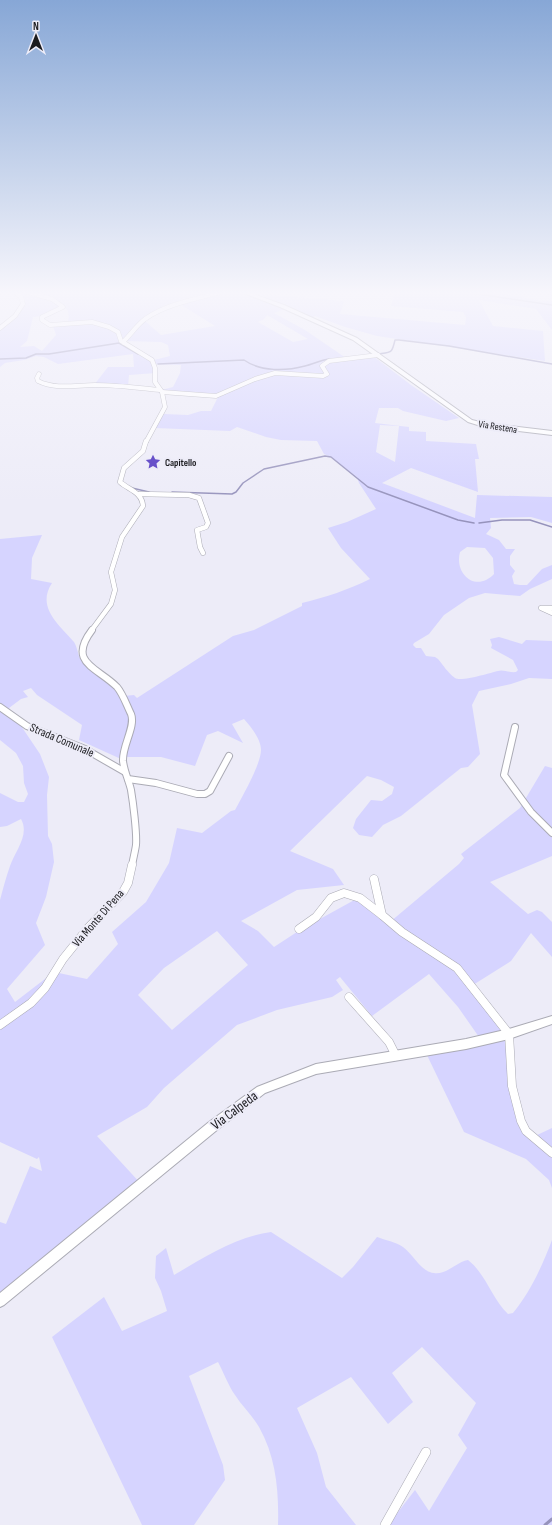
<svg xmlns="http://www.w3.org/2000/svg" width="552" height="1525" viewBox="0 0 552 1525" font-family="'Sofia Sans Condensed',sans-serif">
	<rect width="100%" height="100%" fill="#edecf8"/>
	<g fill="#d6d4ff" fill-rule="evenodd">
		<path d="M14,291C25,291 43,298 51,291H243L257,296L259,294L344,301L340,314L465,325L466,317L463,312L391,306L395,291H489L542,301H552V330L536,309L479,300L493,326L543,331L545,361L377,336L345,327L315,316L311,318L288,308L274,313L305,330L346,358L373,356L411,385L459,418L446,421L403,411L398,408H379L375,423L409,427V431L426,432V441L476,444L479,459H475L478,492L411,468L382,483L475,518L477,495L552,497V523L531,517L490,518L491,528L486,534L499,540L506,549H515L510,556V565L515,571L512,576L514,584L520,585H527L542,569L552,565V579L530,589L520,596L485,593L469,598L444,615L429,634L414,643L413,645L416,648H421L426,656L435,657L438,659C443,665 448,673 455,678C461,682 490,673 498,671C503,669 510,673 516,672L518,670L513,660L491,648L492,645L490,639L499,637L522,644L526,640L552,641V679L529,678L511,684L479,691L472,705L480,754L468,767L461,768L401,816L383,825L372,837L359,835L353,828L356,819L371,800L382,801L392,794L394,787L381,780L367,776L290,851L333,869L344,885L297,890L241,921L258,931L274,947L300,930L358,898L390,922L459,864L464,858L461,854L520,808L545,766L552,768V856L490,882L528,914L537,910L542,912L552,922V957L531,933L511,961L473,985L508,1033L512,1073L526,1126L535,1136L552,1128V1188L549,1180L526,1159L464,1132L425,1051L479,1037L458,1007L429,974L372,1016L340,977L336,980L343,990L332,997L277,1010L237,1025L164,1088L147,1107L97,1136L142,1185L0,1302V1222L6,1224L30,1166L42,1171L39,1157L37,1159L0,1142V900C3,889 6,877 10,866C15,851 30,835 21,819L7,826L0,827V793L18,802H24L28,794L24,783L23,766L16,753L0,740V539L42,535L32,558L31,579L52,583C36,607 59,625 74,642C79,650 77,659 86,666C91,670 98,670 104,673C113,677 119,687 124,696L134,695L137,698L233,636L254,630L302,606V603C326,597 348,590 370,579L341,548L328,528L347,522L376,509L359,483L357,477L331,457L324,454L317,441L281,440L266,437L237,427L230,431L155,428L164,414L188,415L201,411H211L218,397L159,393L158,391L173,387L180,373L181,365L154,364L156,373L129,375L128,387L94,385L108,367H134L133,354L58,364L44,357L36,356L24,360L5,363L0,367V328L7,323L25,302ZM180,304L215,326L161,335L145,321L159,311ZM62,306C70,310 69,314 68,323L53,326L56,335L42,351L34,346L20,347L27,341L33,317L41,316ZM267,315L308,339L293,342L258,322L264,319ZM126,341L161,342L168,345L170,356L154,360V358L126,343ZM380,425L399,426L395,462L376,452ZM467,547L485,548L493,558L494,574C476,593 454,574 460,552ZM31,688L37,695L82,725L79,740L121,759L126,757H161L195,766L207,735L218,731L243,743L232,724L244,719C251,727 261,739 261,750C261,764 242,797 235,810L231,811L202,833L177,828L169,863L146,902L112,932L118,944L87,979L54,972L15,1002L7,989L45,945L36,923L46,897L54,862L52,844L48,836L47,795L49,777L40,754L9,708L21,699L28,697L23,691ZM217,931L248,965L172,1030L138,995L164,968Z"/>
		<path d="M271,1232L342,1278L353,1267L377,1237C385,1240 396,1242 403,1247C413,1254 421,1272 434,1273C447,1275 456,1262 468,1260C486,1274 492,1299 508,1314L513,1313C531,1291 542,1266 552,1240V1525H388L415,1490L429,1511L467,1448L458,1435L476,1403L422,1347L392,1373L413,1402L388,1424L351,1377L297,1408L317,1453L326,1487L356,1525H278C279,1491 276,1457 259,1427C252,1415 242,1406 235,1395C228,1385 224,1373 218,1362L189,1376L223,1465L225,1480L194,1525H142L52,1337L104,1297L122,1331L167,1311L161,1291L155,1278L156,1256L166,1248L174,1275C205,1257 235,1237 271,1232Z"/>
	</g>
	<g fill="none" stroke-linecap="round" stroke-linejoin="round">
		<g stroke="#9693bc" stroke-width="1.5">
			<polyline points="457,291 552,305"/>
			<polyline points="544,291 552,295"/>
			<path d="M379,354C392,352 392,353 395,340H399L449,346L552,364"/>
			<polyline points="0,359 26,358 36,354 49,354 119,343 138,354"/>
			<path d="M158,364L244,360C261,372 286,371 305,366C313,364 321,360 329,359"/>
			<polyline points="132,488 149,492"/>
			<polyline points="172,492 232,494 236,492 243,483 264,469 325,456 331,457 368,487 458,520 474,523"/>
			<polyline points="479,523 502,520 530,520 552,527"/>
		</g>
		<polyline stroke="#9693bc" stroke-width="3" points="545,1525 552,1519"/>
		<g stroke="#ababb5" stroke-width="5">
			<g id="minor-far4">
				<polyline points="24,291 52,299 63,307 42,317 42,320 50,325 92,322 109,327 118,332 121,341 152,360 155,368 155,382 162,392 165,407 146,442"/>
				<polyline points="0,328 15,316 23,304 21,297 14,291"/>
				<path d="M124,343V341C131,334 137,325 145,319C168,303 198,299 224,291"/>
				<path d="M39,374L37,378L38,381C56,390 76,385 95,385C117,385 139,388 160,390"/>
				<polyline points="162,392 216,396 255,379 275,373 323,376 327,374 322,366 329,361 378,355"/>
			</g>
		</g>
		<g stroke="#ababb5" stroke-width="5.5">
			<g id="minor-far3">
				<polyline points="139,494 189,495 199,498 208,523 206,527 197,530 200,547 203,553"/>
				<polyline points="552,608 541,608 552,613"/>
				<path d="M91,631L111,604L115,590L111,572L122,537L143,506C142,492 129,490 120,482L124,468L143,451L146,441"/>
			</g>
		</g>
		<g stroke="#ababb5" stroke-width="8">
			<g id="minor-far2">
				<path d="M92,630C67,663 97,667 117,687C123,694 127,706 131,714C136,726 122,746 123,761C124,771 129,781 131,790C133,802 137,833 136,845C135,852 133,859 132,866"/>
				<polyline points="0,707 27,726 85,749 125,772"/>
				<polyline points="515,727 504,775 531,812 552,833"/>
				<polyline points="128,779 156,783 197,794 205,794 210,791 229,756"/>
			</g>
		</g>
		<g stroke="#ababb5" stroke-width="9">
			<g id="minor-far1">
				<polyline points="374,879 382,915 402,932 457,968 509,1034 512,1086 521,1121 526,1131 552,1153"/>
				<polyline points="299,929 316,917 331,898 344,893 360,898 382,915"/>
				<polyline points="349,997 389,1042 396,1056"/>
				<polyline points="0,1025 31,1003 45,988 63,959 88,928 123,892 128,883 132,865"/>
			</g>
		</g>
		<g stroke="#ababb5" stroke-width="10">
			<polyline id="minor" points="385,1525 426,1452"/>
		</g>
		<g stroke="#ababb5" stroke-width="2">
			<g id="tertiary">
				<polygon points="238,291 245,291 284,305 357,338 472,420 484,423 552,431 552,435 484,427 468,422 353,340 280,307"/>
				<polygon points="552,1016 552,1024 509,1039 466,1049 316,1074 265,1093 217,1130 4,1305 0,1307 0,1293 209,1122 257,1087 316,1064 466,1039 509,1029"/>
			</g>
		</g>
		<use href="#minor-far4" stroke="#fff" stroke-width="4"/>
		<use href="#minor-far3" stroke="#fff" stroke-width="4.5"/>
		<use href="#minor-far2" stroke="#fff" stroke-width="6"/>
		<use href="#minor-far1" stroke="#fff" stroke-width="8"/>
		<use href="#minor" stroke="#fff" stroke-width="9"/>
		<use href="#tertiary" fill="#fff" fill-rule="evenodd"/>
	</g>
	<linearGradient id="sky" x2="0" y2="1"><stop stop-color="#87a7d6"/><stop offset="0.58" stop-color="#f7f6fc"/><stop offset="1" stop-color="#f7f6fc" stop-opacity="0"/></linearGradient>
	<rect width="552" height="505" fill="url(#sky)"/>
	<defs>
		<g id="sight-bare" transform="scale(1.2)"><path d="M0-6L1.8-2.2L6-1.7L2.9 1.2L3.7 5.4L0 3.3L-3.7 5.4L-2.9 1.2L-6-1.7L-1.8-2.2Z" fill="#6750c9" stroke="#edecf8" stroke-width="2.5" paint-order="stroke"/></g>
	</defs>
	<g fill-rule="evenodd">
		<use href="#sight-bare" x="153" y="462"/>
	</g>
	<g text-anchor="middle" stroke-width="4" stroke-linejoin="round" paint-order="stroke">
		<g font-size="10" fill="#1b1b1f" stroke="#edecf8">
			<text transform="translate(498 426) rotate(9)" y="4">Via Restena</text>
		</g>
		<g font-size="10" font-weight="bold" fill="#1b1b1f" stroke="#edecf8" text-anchor="start">
			<text x="165" y="466">Capitello</text>
		</g>
		<g font-size="12" fill="#1b1b1f" stroke="#edecf8">
			<text transform="translate(62 740) rotate(23)" y="4">Strada Comunale</text>
			<text transform="translate(98 918) rotate(-49)" y="4">Via Monte Di Pena</text>
		</g>
		<g font-size="14" fill="#1b1b1f" stroke="#edecf8">
			<text transform="translate(234 1110) rotate(-37)" y="5">Via Calpeda</text>
		</g>
	</g>
	<g transform="translate(36 36)" stroke="#edecf8" stroke-width="3" paint-order="stroke">
	<path d="M0-3L7 15L0 10L-7 15Z" fill="#1b1b1f"/>
	<text y="-6" font-size="11" font-weight="bold" text-anchor="middle" fill="#1b1b1f">N</text>
	</g>
</svg>
